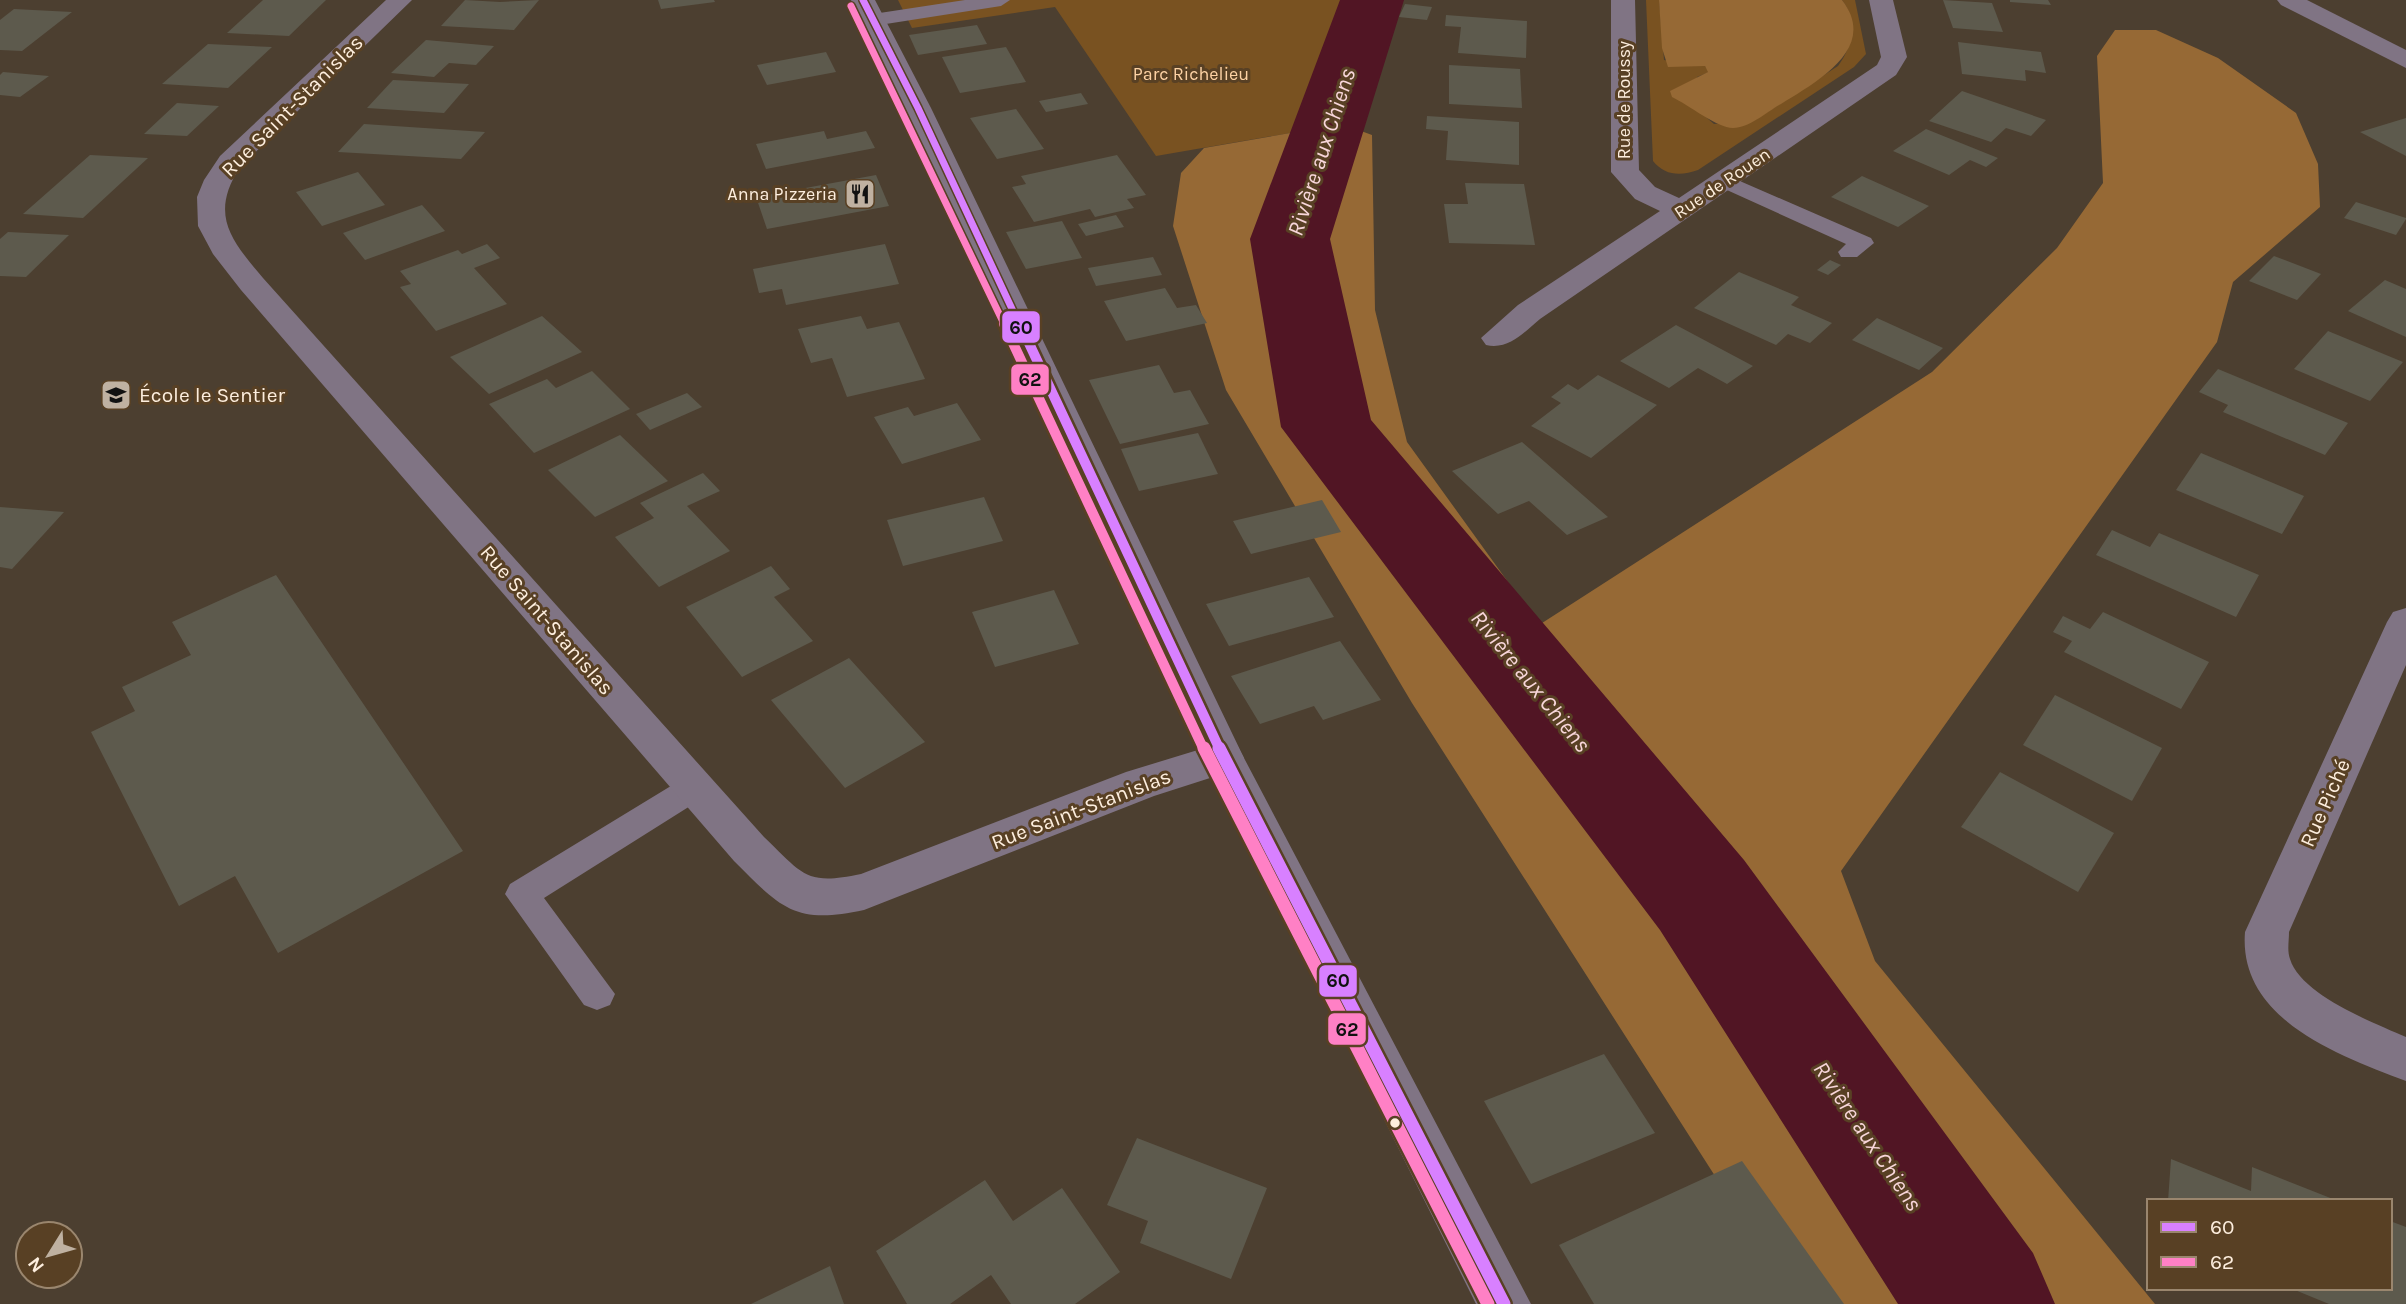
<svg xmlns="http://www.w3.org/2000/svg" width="2406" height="1304" viewBox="0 0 2406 1304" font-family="Karla,sans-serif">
	<rect width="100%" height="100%" fill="#4c3f30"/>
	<g fill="#795221">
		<polygon points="898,0 1385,0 1342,124 1156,156 1055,7 912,28"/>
		<path d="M1646,0H1659L1664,60L1705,66L1709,72L1697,77L1693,106L1714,124L1755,120L1838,66C1852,48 1858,20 1842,0H1855L1866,54L1854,67L1698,170C1681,176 1665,176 1653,161Z"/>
	</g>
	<g fill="#966935">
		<path d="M1659,0H1842C1880,49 1814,83 1781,104C1767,112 1749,128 1733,128C1717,128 1689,105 1672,97L1670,91L1708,72L1705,66L1668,67L1662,48Z"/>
		<polygon points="2115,30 2156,30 2218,58 2296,113 2318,164 2320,207 2233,282 2217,342 1841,871 1875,961 2155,1304 1797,1304 1412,703 1226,390 1173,226 1181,173 1204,148 1342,124 1372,135 1375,310 1407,442 1539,625 1932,372 2057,248 2103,183 2097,56"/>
	</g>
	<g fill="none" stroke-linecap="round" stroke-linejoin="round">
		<polygon fill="#511524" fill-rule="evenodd" points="1340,0 1404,0 1330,239 1371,420 1744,860 2033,1253 2055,1304 1898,1304 1660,930 1281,427 1250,239"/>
	</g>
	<g fill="#5d5a4d">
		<polygon points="263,0 326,0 289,36 227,33"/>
		<polygon points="465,0 500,2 539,0 514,30 441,26"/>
		<polygon points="658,0 714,0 715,2 661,9"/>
		<polygon points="1943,0 1992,3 2003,32 1953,28"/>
		<polygon points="2010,0 2048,0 2051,5 2010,2"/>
		<polygon points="1405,4 1432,7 1427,20 1399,17"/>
		<polygon points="14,9 72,12 22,51 0,50 0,20"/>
		<polygon points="1446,15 1527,21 1526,58 1458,53 1461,27 1445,26"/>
		<polygon points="977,25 987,44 918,55 909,35"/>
		<polygon points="426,40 494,46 476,65 449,63 434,77 391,73"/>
		<polygon points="1958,42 2041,52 2046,73 2025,70 2026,81 1962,74"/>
		<polygon points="208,44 272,47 228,88 162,84"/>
		<polygon points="1006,47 1026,82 960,93 942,57"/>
		<polygon points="826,52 836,72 767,85 757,65"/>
		<polygon points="1449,65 1520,69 1522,108 1449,104"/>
		<polygon points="3,72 49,76 20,97 0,95 0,75"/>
		<polygon points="393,80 469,84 444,113 367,108"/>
		<polygon points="1962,91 2046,120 2031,136 2006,128 1991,142 1929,121"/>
		<polygon points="1081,93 1088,104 1046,112 1039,101"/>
		<polygon points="177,103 219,106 187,136 144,134"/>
		<polygon points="1016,109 1044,149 997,159 970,118"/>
		<polygon points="1427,116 1519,122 1519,165 1446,160 1448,131 1426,129"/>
		<polygon points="2406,118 2406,156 2360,132"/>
		<polygon points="364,124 485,132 461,159 338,152"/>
		<polygon points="1926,129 1998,158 1986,167 1970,160 1949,175 1893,151"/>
		<polygon points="824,131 827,139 866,131 875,148 766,169 756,144"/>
		<polygon points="90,155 148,158 83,218 23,214"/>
		<polygon points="1117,155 1146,195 1127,199 1134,208 1095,217 1090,209 1034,222 1012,187 1026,184 1021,176"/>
		<polygon points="358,172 385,205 322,226 296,192"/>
		<polygon points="876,175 889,206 767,229 756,197"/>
		<polygon points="1862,176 1929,206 1898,227 1831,197"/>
		<polygon points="1465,183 1524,184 1535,245 1449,243 1444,204 1468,204"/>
		<polygon points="2356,202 2406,218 2406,219 2396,235 2344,218"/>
		<polygon points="422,205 445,231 365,260 343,233"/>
		<polygon points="1116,215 1124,227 1086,236 1078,224"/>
		<polygon points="1062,221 1082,258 1026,269 1006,232"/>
		<polygon points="8,232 69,235 26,277 0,276 0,239"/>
		<polygon points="487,244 500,258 474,268 507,304 436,331 400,287 411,284 400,271 458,250 462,254"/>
		<polygon points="885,244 899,284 786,305 782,289 759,293 753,269"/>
		<polygon points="2274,256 2321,274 2297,300 2249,281"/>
		<polygon points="1153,257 1162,275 1096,286 1088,268"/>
		<polygon points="1830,260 1841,265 1828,275 1817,270"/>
		<polygon points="1739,272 1799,297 1791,305 1832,323 1810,343 1788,334 1776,345 1694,308"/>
		<polygon points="2385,280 2406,289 2406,337 2348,311"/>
		<polygon points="1165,288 1177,308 1196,305 1207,323 1126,341 1104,301"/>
		<polygon points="542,316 582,352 489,394 450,357"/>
		<polygon points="861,316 867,329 899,322 925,379 847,397 832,358 811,363 798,329"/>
		<polygon points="1877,318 1943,348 1919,370 1852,340"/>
		<polygon points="1676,325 1753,366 1727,384 1698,368 1669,388 1620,361"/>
		<polygon points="2328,331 2403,362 2370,401 2294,369"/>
		<polygon points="1159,365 1174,393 1190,390 1209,424 1120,444 1089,380"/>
		<polygon points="2218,369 2348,423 2325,455 2223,412 2228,405 2199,392"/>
		<polygon points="592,371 630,409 534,453 489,404 547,379 556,388"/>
		<polygon points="1598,375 1657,405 1591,458 1531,426 1561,403 1551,397 1568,384 1578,390"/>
		<polygon points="687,393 702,407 650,430 636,414"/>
		<polygon points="957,403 981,440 902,464 874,417 908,407 914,416"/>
		<polygon points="1198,433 1218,474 1139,491 1121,449"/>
		<polygon points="620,435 668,481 595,517 548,470"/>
		<polygon points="1522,442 1608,517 1567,535 1529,501 1498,514 1452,471"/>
		<polygon points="2201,453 2304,496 2282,534 2176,490"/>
		<polygon points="703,473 720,491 687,506 730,551 659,587 615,537 654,518 640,503"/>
		<polygon points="984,497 1003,541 903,566 887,520"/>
		<polygon points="1322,500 1341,532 1251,554 1233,521"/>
		<polygon points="0,507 64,512 12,569 0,567"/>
		<polygon points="2112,530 2150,547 2159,533 2259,575 2236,617 2096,555"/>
		<polygon points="771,566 790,589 774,597 813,641 742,677 686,607"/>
		<polygon points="276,575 463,851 278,953 235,876 179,906 91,732 135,711 122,687 191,655 172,622"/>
		<polygon points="1309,577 1334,617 1229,646 1206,604"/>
		<polygon points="1054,590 1079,644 995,667 972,612"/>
		<polygon points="2103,612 2209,662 2181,709 2064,652 2072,641 2053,632 2063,616 2090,629"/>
		<polygon points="1340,641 1381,700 1323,720 1314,706 1260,724 1231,676"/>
		<polygon points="849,658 925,742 845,788 771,700"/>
		<polygon points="2055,695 2162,748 2132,801 2023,745"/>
		<polygon points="2000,772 2114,833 2078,892 1961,827"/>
		<polygon points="1604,1054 1655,1133 1531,1184 1484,1101"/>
		<polygon points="1137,1138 1267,1188 1231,1279 1140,1243 1148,1221 1107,1205"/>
		<polygon points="2171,1159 2251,1191 2252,1167 2338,1201 2168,1201"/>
		<polygon points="1742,1161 1844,1304 1594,1304 1559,1245"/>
		<polygon points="985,1180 1013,1221 1062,1188 1120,1272 1075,1304 1011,1304 991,1275 950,1304 907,1304 876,1251"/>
		<polygon points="2390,1221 2406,1227 2406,1304 2329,1304 2290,1288 2390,1288"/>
		<polygon points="830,1266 844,1304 751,1304"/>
	</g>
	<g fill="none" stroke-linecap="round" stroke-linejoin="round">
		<g fill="#807484" fill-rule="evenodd">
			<polygon points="965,0 1010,0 1001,6 873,26 864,20 873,14"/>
			<polygon points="1726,175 1871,238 1874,243 1857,257 1841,257 1838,252 1846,244 1718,186 1715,181"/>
			<polygon points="695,774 706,778 711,787 706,796 544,898 615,994 610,1005 597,1010 584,1005 505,894 510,884 684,778"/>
		</g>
		<g fill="#807484" fill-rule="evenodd">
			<path d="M386,0H412L240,167C209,215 231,240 263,278L764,837C803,874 805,886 861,874L1126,772L1224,742L1238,747L1244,758L1238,769L1154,796L864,910C795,925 781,908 734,861L241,290L213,254L198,226L197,197L204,180L220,156Z"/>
			<path d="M1611,0H1635L1639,170L1655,187L1679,198L1877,65L1881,57L1869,0H1893L1907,57L1896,75L1540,319C1523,333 1509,350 1486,345L1481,338L1518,305L1660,211L1635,199L1611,172Z"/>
			<path d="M2406,608V665L2289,932C2289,941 2287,951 2290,959C2301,995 2374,1023 2406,1037V1081C2338,1055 2238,1019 2245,932L2387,622L2393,612Z"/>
		</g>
		<g fill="#807484" fill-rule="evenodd">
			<polygon points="851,0 875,0 931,108 1244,758 1531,1304 1476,1304 1204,758 905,108"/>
			<polygon points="2277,0 2307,0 2406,50 2406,68 2281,5"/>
		</g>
		<g stroke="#584024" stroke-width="10">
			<polyline id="bus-1-far2" points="863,0 918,108 1020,326"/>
		</g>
		<g stroke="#584024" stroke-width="15">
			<polyline id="bus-1-far1" points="1020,324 1220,750"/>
		</g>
		<g stroke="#584024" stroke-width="18">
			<polyline id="bus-1" points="1219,748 1504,1304"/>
		</g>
		<g stroke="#584024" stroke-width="10">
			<polyline id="bus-2-far2" points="851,6 1005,326"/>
		</g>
		<g stroke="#584024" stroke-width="15">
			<polyline id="bus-2-far1" points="1004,324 1204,750"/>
		</g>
		<g stroke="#584024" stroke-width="18">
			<polyline id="bus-2" points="1204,748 1488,1304"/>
		</g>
		<use href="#bus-1-far2" stroke="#d880ff" stroke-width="7"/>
		<use href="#bus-1-far1" stroke="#d880ff" stroke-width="10"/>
		<use href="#bus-1" stroke="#d880ff" stroke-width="13"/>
		<use href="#bus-2-far2" stroke="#ff80c5" stroke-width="7"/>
		<use href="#bus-2-far1" stroke="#ff80c5" stroke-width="10"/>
		<use href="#bus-2" stroke="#ff80c5" stroke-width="13"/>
	</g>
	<defs>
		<g id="restaurant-square" transform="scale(1.575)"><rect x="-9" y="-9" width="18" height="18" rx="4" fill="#bfb1a1" stroke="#584024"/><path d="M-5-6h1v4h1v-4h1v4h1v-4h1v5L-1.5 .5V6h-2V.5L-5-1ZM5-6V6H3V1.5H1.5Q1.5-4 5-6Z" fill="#111"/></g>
		<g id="school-square" transform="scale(1.575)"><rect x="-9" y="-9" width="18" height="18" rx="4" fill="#bfb1a1" stroke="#584024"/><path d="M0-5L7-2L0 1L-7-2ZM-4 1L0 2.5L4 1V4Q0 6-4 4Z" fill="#111"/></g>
	</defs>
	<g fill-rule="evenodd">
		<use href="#restaurant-square" x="860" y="194"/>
		<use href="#school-square" x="116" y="395"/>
	</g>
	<circle fill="#fdeede" stroke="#584024" stroke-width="2.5" cx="1395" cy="1123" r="6"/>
	<g text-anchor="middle" stroke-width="6" stroke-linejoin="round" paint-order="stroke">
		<g font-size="18" fill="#fdd2a4" stroke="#584024">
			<text x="1191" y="80">Parc Richelieu</text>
		</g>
		<g font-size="18" fill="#fdeede" stroke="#584024">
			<text transform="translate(1624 100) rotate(-90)" y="6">Rue de Roussy</text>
			<text transform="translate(1722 183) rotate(-34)" y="6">Rue de Rouen</text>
		</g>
		<g font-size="18" fill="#fdeede" stroke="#584024" text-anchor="end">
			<text x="837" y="200">Anna Pizzeria</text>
		</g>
		<g font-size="21" fill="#fdeede" stroke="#584024">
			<text transform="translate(292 106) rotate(-45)" y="7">Rue Saint-Stanislas</text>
			<text transform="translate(547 620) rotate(49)" y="7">Rue Saint-Stanislas</text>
			<text transform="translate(2325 803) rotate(-66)" y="7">Rue Piché</text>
			<text transform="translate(1081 809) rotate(-21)" y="7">Rue Saint-Stanislas</text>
		</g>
		<g font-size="21" fill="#fdeede" stroke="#584024" text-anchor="start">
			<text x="139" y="402">École le Sentier</text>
		</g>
		<g font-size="23" font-style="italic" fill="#f8d6da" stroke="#584024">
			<text transform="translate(1321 152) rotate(-72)" y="8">Rivière aux Chiens</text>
			<text transform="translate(1531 681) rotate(51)" y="8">Rivière aux Chiens</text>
			<text transform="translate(1868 1136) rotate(56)" y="8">Rivière aux Chiens</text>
		</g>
	</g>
	<g stroke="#584024" stroke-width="2.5">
		<rect x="1001" y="310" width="40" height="34" rx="7" fill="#d880ff"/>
		<rect x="1010" y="363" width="40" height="33" rx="7" fill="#ff80c5"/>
		<rect x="1318" y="964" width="40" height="34" rx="7" fill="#d880ff"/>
		<rect x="1327" y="1012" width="40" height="34" rx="7" fill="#ff80c5"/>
	</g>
	<g font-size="19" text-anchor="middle" font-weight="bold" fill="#111">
		<text x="1021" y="334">60</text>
		<text x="1030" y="386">62</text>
		<text x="1338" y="987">60</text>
		<text x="1347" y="1036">62</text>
	</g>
	<rect x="2147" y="1199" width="245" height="91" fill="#584024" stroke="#9a866e" stroke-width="2"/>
	<rect x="2161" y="1222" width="35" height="10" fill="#d880ff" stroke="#9a866e" stroke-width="2"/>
	<text x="2210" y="1234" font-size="21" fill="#fdeede">60</text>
	<rect x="2161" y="1257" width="35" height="10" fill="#ff80c5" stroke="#9a866e" stroke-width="2"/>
	<text x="2210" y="1269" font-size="21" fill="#fdeede">62</text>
	<g transform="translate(49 1255) rotate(233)"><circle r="33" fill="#584024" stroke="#9a866e" stroke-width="2"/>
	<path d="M0-5L12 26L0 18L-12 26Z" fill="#bfb1a1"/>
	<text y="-10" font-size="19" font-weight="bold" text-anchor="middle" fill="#fdeede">N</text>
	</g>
</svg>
